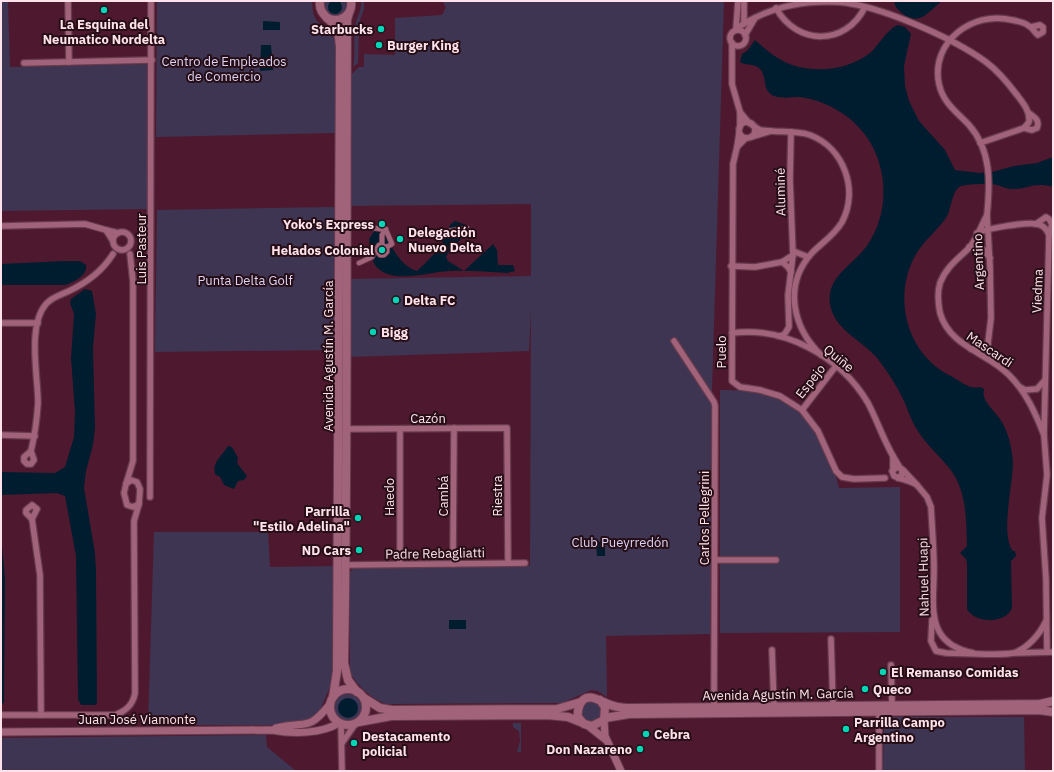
<svg xmlns="http://www.w3.org/2000/svg" width="1054" height="772" viewBox="0 0 1054 772" font-family="'IBM Plex Sans',sans-serif">
	<rect width="100%" height="100%" fill="#4e192f"/>
	<g fill="#3e3553">
		<polygon points="1,1 8,1 10,67 149,64 148,209 1,211"/>
		<polygon points="157,1 312,1 313,13 316,20 335,39 335,133 156,137"/>
		<polygon points="324,1 346,1 346,10 337,17 329,16 324,10"/>
		<path d="M361,1H364V9L359,23L358,63L353,67C356,54 353,39 355,26C357,17 362,10 361,1Z"/>
		<path d="M442,1H724L711,421L710,634L606,636L607,697L598,691L591,690L562,703L387,704C374,701 354,683 350,671V572L354,568L530,566L531,309L529,351L347,357V279L531,276V204L347,206L351,75L359,67H364V54L395,55V18L442,15L446,7Z"/>
		<polygon points="335,207 334,350 155,352 157,210"/>
		<path d="M720,390C771,390 802,399 824,448C830,461 836,474 839,488L900,487V632L720,633Z"/>
		<path d="M154,532H268L270,567L336,566L335,675L318,715C291,728 257,725 228,725C201,725 174,725 148,725Z"/>
		<circle cx="348" cy="708" r="14"/>
		<circle cx="591" cy="711" r="10"/>
		<polygon points="884,717 1024,717 1025,771 883,771"/>
		<polygon points="513,723 521,723 521,752 517,752 520,741 519,731 513,727"/>
		<polygon points="266,735 267,747 296,771 1,771 1,738"/>
	</g>
	<g fill="#001d2f">
		<circle cx="335" cy="7" r="7"/>
		<path d="M894,1H942C930,10 920,27 903,14C898,10 895,7 894,1Z"/>
		<polygon points="263,21 280,22 280,30 263,30"/>
		<path d="M898,25L905,27L911,34L904,66L905,86L909,101L919,121L945,150L955,170L979,173L992,172L1014,166L1037,163L1053,157V187C1033,181 1027,190 1011,189C1006,189 1002,186 997,185C992,183 965,184 961,186C951,191 952,209 946,218C936,232 923,241 915,256C892,298 907,355 951,376C960,381 970,390 980,387L984,389C984,391 983,395 984,397C987,405 997,414 1002,422C1009,434 1012,449 1013,463C1013,483 1000,536 1013,551H1015L1016,556L1011,561L1012,608C1006,624 975,624 967,609V564L966,559L960,553L967,546C966,520 967,491 950,469C939,455 925,444 916,428C911,420 908,410 904,401C897,386 888,372 877,358C862,340 834,330 830,304C826,277 852,266 866,247C888,217 889,174 870,142C855,117 828,101 800,97C792,97 782,99 774,96C761,90 768,78 760,69C755,63 746,66 740,62L742,54L747,51L755,40C764,48 773,56 785,62C811,74 847,71 870,53C879,45 887,29 898,25Z"/>
		<polygon points="261,45 271,45 273,70 260,71"/>
		<path d="M455,221L466,225L467,233L449,251L446,257L448,261L464,271L493,244L497,250L498,265H513L515,271L507,273C488,272 468,270 449,271C430,272 397,283 380,270C371,264 370,250 369,239L375,230H384C390,245 400,266 417,271C432,257 445,244 450,225Z"/>
		<path d="M63,261H80L86,265C88,275 74,282 65,285H1V264Z"/>
		<polygon points="85,289 92,291 96,314 93,348 95,428 93,445 86,471 84,488 95,553 96,571 97,703 95,705 81,705 78,699 76,556 65,496 57,493 1,495 1,472 55,473 65,467 74,437 75,412 71,358 74,314 70,303 71,299"/>
		<path d="M228,446L232,447L238,458L237,463L247,476L244,480L238,481L234,489L224,485L220,477L215,474C212,462 222,456 228,446Z"/>
		<polygon points="1,534 5,578 4,702 1,706"/>
		<polygon points="596,542 605,542 605,556 597,556"/>
		<rect x="449" y="620" width="17" height="9"/>
		<circle cx="348" cy="708" r="10"/>
	</g>
	<g fill="none" stroke-linecap="round" stroke-linejoin="round">
		<g stroke="#673b4e" stroke-width="6">
			<g id="pedestrian">
				<polyline points="374,228 386,230 392,244 387,247"/>
				<polyline points="449,231 467,228"/>
				<polyline points="382,245 382,235 386,229"/>
				<polyline points="359,263 372,257 379,245 387,247 387,252 384,255 380,255 377,251"/>
			</g>
		</g>
		<g stroke="#673b4e" stroke-width="8">
			<g id="minor">
				<polyline points="68,1 69,62"/>
				<path d="M776,8C797,46 846,46 865,7"/>
				<polyline points="744,24 744,1"/>
				<path d="M737,28C767,8 801,0 838,2C879,5 953,38 986,62C998,71 1008,83 1017,95C1024,104 1030,111 1029,122L1024,128L980,143"/>
				<polyline points="736,29 738,1"/>
				<circle cx="738" cy="38" r="8"/>
				<polyline points="745,35 755,18"/>
				<polyline points="732,43 732,84 740,112"/>
				<polyline points="24,63 152,60"/>
				<circle cx="747" cy="130" r="8"/>
				<polyline points="740,127 740,112 749,123"/>
				<path d="M1024,128L1032,130L1037,128C1040,120 1035,118 1029,113"/>
				<path d="M771,131C784,132 798,131 810,135C844,148 859,190 842,222C834,236 821,243 811,254C783,286 793,328 821,355"/>
				<polyline points="739,133 737,147 746,138"/>
				<polyline points="751,137 771,131 760,130 752,125"/>
				<polyline points="737,147 733,164 732,381 740,387 760,390 780,396 802,410 818,431 836,471 842,477 854,479 885,478"/>
				<path d="M987,215C990,184 992,151 969,125C957,112 943,103 939,84C930,42 973,10 1012,20C1018,21 1025,23 1029,26C1033,28 1034,32 1038,35L1043,32V27L1040,25L1031,27"/>
				<polyline points="1,226 85,224 106,230"/>
				<circle cx="122" cy="241" r="9"/>
				<path d="M977,233C989,228 1025,222 1037,224C1043,225 1047,229 1049,235"/>
				<polyline points="113,241 106,230 118,233"/>
				<polyline points="969,247 983,249 990,258"/>
				<polyline points="793,251 808,257"/>
				<polyline points="731,266 755,267 782,262"/>
				<polyline points="791,272 788,267 782,262 793,255"/>
				<polyline points="1,323 38,323"/>
				<path d="M732,333C785,326 841,357 868,403C877,420 883,439 893,456"/>
				<polyline points="779,336 784,335 789,327 788,295 793,255 790,180 791,132"/>
				<polyline points="674,341 714,402 715,406 714,707"/>
				<path d="M988,343L991,318L990,266L987,215C981,226 977,239 969,248C958,259 946,267 940,283C937,293 938,303 940,313C950,347 986,352 1009,375C1026,392 1035,412 1044,435L1049,235L1052,224L1049,219L1046,217L1036,224"/>
				<polyline points="971,349 981,349 988,343 988,351 992,361"/>
				<polyline points="1020,387 1025,390 1037,389 1045,380"/>
				<polyline points="802,410 836,366"/>
				<polyline points="348,429 507,428 508,563"/>
				<polyline points="400,429 400,564"/>
				<polyline points="1,435 35,436"/>
				<polyline points="1044,435 1047,475 1042,518 1046,579 1047,652"/>
				<path d="M31,451C35,434 37,419 38,403C38,376 27,326 46,304C52,297 61,295 69,291C86,283 103,270 113,254"/>
				<polygon points="31,451 34,460 31,464 27,464 24,461 24,457"/>
				<polyline points="893,469 893,456 900,468"/>
				<path d="M898,478L902,475V469L897,467L892,471L894,476C902,480 909,480 917,485L903,470"/>
				<polygon points="131,480 137,482 140,489 139,504 133,507 127,505 124,493 126,484"/>
				<polyline points="126,484 133,461 133,282 130,254"/>
				<path d="M917,485L927,497L931,507C932,527 934,548 934,569C934,605 924,643 973,653"/>
				<polyline points="150,497 151,1"/>
				<polygon points="32,505 37,509 32,519 26,513 26,510"/>
				<polyline points="32,519 40,575 41,715"/>
				<polyline points="715,560 776,560"/>
				<polyline points="453,564 454,428"/>
				<polyline points="346,565 525,563"/>
				<path d="M932,620L931,641L936,651L946,653C961,653 1000,656 1014,653C1028,648 1040,634 1046,621"/>
				<polyline points="831,639 833,706"/>
				<polyline points="772,650 774,706"/>
				<polyline points="1015,653 1053,652"/>
				<polyline points="891,665 892,705"/>
				<polyline points="879,711 879,771"/>
				<path d="M1,715H115C126,711 133,705 135,693L134,521L139,504"/>
				<polyline points="341,724 342,771"/>
				<polyline points="342,743 356,723"/>
			</g>
		</g>
		<g stroke="#673b4e" stroke-width="9">
			<g id="tertiary">
				<polyline points="604,720 605,736 621,771"/>
				<polyline points="587,725 606,740"/>
				<path d="M276,728C306,720 307,733 330,704"/>
				<path d="M1,732L272,730C293,734 321,734 339,723"/>
			</g>
		</g>
		<g stroke="#673b4e" stroke-width="10">
			<g id="secondary">
				<path d="M320,1C318,14 330,18 336,28C339,33 339,40 340,46L337,671L333,697"/>
				<path d="M349,13L347,20C346,235 348,449 344,663L348,680L357,692"/>
				<path d="M327,18C340,24 353,15 351,1"/>
				<circle cx="348" cy="707" r="18"/>
				<polyline points="364,698 380,708 392,710 557,709 581,702"/>
				<path d="M600,700L605,707L604,720L592,726L584,724L578,717C577,712 578,709 580,704C588,689 603,704 614,706C620,708 625,708 631,708L1040,704L1053,701"/>
				<polyline points="605,718 629,714 1039,710 1053,712"/>
				<polyline points="359,722 391,716 547,715 568,717 583,723"/>
			</g>
		</g>
		<use href="#pedestrian" stroke="#a16379" stroke-width="4.5"/>
		<use href="#minor" stroke="#a16379" stroke-width="5.5"/>
		<use href="#tertiary" stroke="#a16379" stroke-width="7"/>
		<use href="#secondary" stroke="#a16379" stroke-width="8"/>
	</g>
	<g fill="#03d5b6" stroke="#260e17" stroke-width="1.5">
		<circle cx="104" cy="10" r="4"/>
		<circle cx="381" cy="29" r="4"/>
		<circle cx="379" cy="45" r="4"/>
		<circle cx="382" cy="224" r="4"/>
		<circle cx="400" cy="239" r="4"/>
		<circle cx="382" cy="250" r="4"/>
		<circle cx="396" cy="300" r="4"/>
		<circle cx="373" cy="332" r="4"/>
		<circle cx="358" cy="518" r="4"/>
		<circle cx="359" cy="550" r="4"/>
		<circle cx="883" cy="672" r="4"/>
		<circle cx="865" cy="689" r="4"/>
		<circle cx="846" cy="729" r="4"/>
		<circle cx="646" cy="734" r="4"/>
		<circle cx="354" cy="743" r="4"/>
		<circle cx="640" cy="749" r="4"/>
	</g>
	<g text-anchor="middle" stroke-width="4" stroke-linejoin="round" paint-order="stroke">
		<g font-size="13" font-weight="bold" fill="#ffe2ea" stroke="#260e17" text-anchor="start">
			<text x="104" y="29" text-anchor="middle">La Esquina del<tspan x="104" dy="15">Neumatico Nordelta</tspan></text>
			<text x="373" y="34" text-anchor="end">Starbucks</text>
			<text x="387" y="50">Burger King</text>
			<text x="374" y="229" text-anchor="end">Yoko's Express</text>
			<text x="408" y="237">Delegación<tspan x="408" dy="15">Nuevo Delta</tspan></text>
			<text x="374" y="255" text-anchor="end">Helados Colonial</text>
			<text x="404" y="305">Delta FC</text>
			<text x="381" y="337">Bigg</text>
			<text x="350" y="516" text-anchor="end">Parrilla<tspan x="350" dy="15">"Estilo Adelina"</tspan></text>
			<text x="351" y="555" text-anchor="end">ND Cars</text>
			<text x="891" y="677">El Remanso Comidas</text>
			<text x="873" y="694">Queco</text>
			<text x="854" y="727">Parrilla Campo<tspan x="854" dy="15">Argentino</tspan></text>
			<text x="654" y="739">Cebra</text>
			<text x="362" y="741">Destacamento<tspan x="362" dy="15">policial</tspan></text>
			<text x="632" y="754" text-anchor="end">Don Nazareno</text>
		</g>
		<g font-size="13" fill="#ddd4f5" stroke="#260e17">
			<text x="224" y="66">Centro de Empleados<tspan x="224" dy="15">de Comercio</tspan></text>
			<text x="245" y="285">Punta Delta Golf</text>
			<text x="620" y="547">Club Pueyrredón</text>
		</g>
		<g font-size="13" fill="#ffe2ea" stroke="#260e17">
			<text transform="translate(780 192) rotate(-91)" y="5">Aluminé</text>
			<text transform="translate(141 249) rotate(-90)" y="5">Luis Pasteur</text>
			<text transform="translate(978 262) rotate(-92)" y="5">Argentino</text>
			<text transform="translate(1037 291) rotate(-88)" y="5">Viedma</text>
			<text transform="translate(990 349) rotate(34)" y="5">Mascardi</text>
			<text transform="translate(721 352) rotate(-90)" y="5">Puelo</text>
			<text transform="translate(328 356) rotate(-90)" y="5">Avenida Agustín M. García</text>
			<text transform="translate(839 358) rotate(39)" y="5">Quiñe</text>
			<text transform="translate(810 381) rotate(-52)" y="5">Espejo</text>
			<text x="428" y="423">Cazón</text>
			<text transform="translate(443 496) rotate(-90)" y="5">Cambá</text>
			<text transform="translate(497 496) rotate(-90)" y="5">Riestra</text>
			<text transform="translate(389 497) rotate(-90)" y="5">Haedo</text>
			<text transform="translate(704 518) rotate(-90)" y="5">Carlos Pellegrini</text>
			<text transform="translate(435 553) rotate(-1)" y="5">Padre Rebagliatti</text>
			<text transform="translate(923 577) rotate(-91)" y="5">Nahuel Huapi</text>
			<text transform="translate(778 694) rotate(-1)" y="5">Avenida Agustín M. García</text>
			<text x="137" y="724">Juan José Viamonte</text>
		</g>
	</g>
	<rect width="1054" height="772" fill="none" stroke="#ffe2ea" stroke-width="4"/>
</svg>
